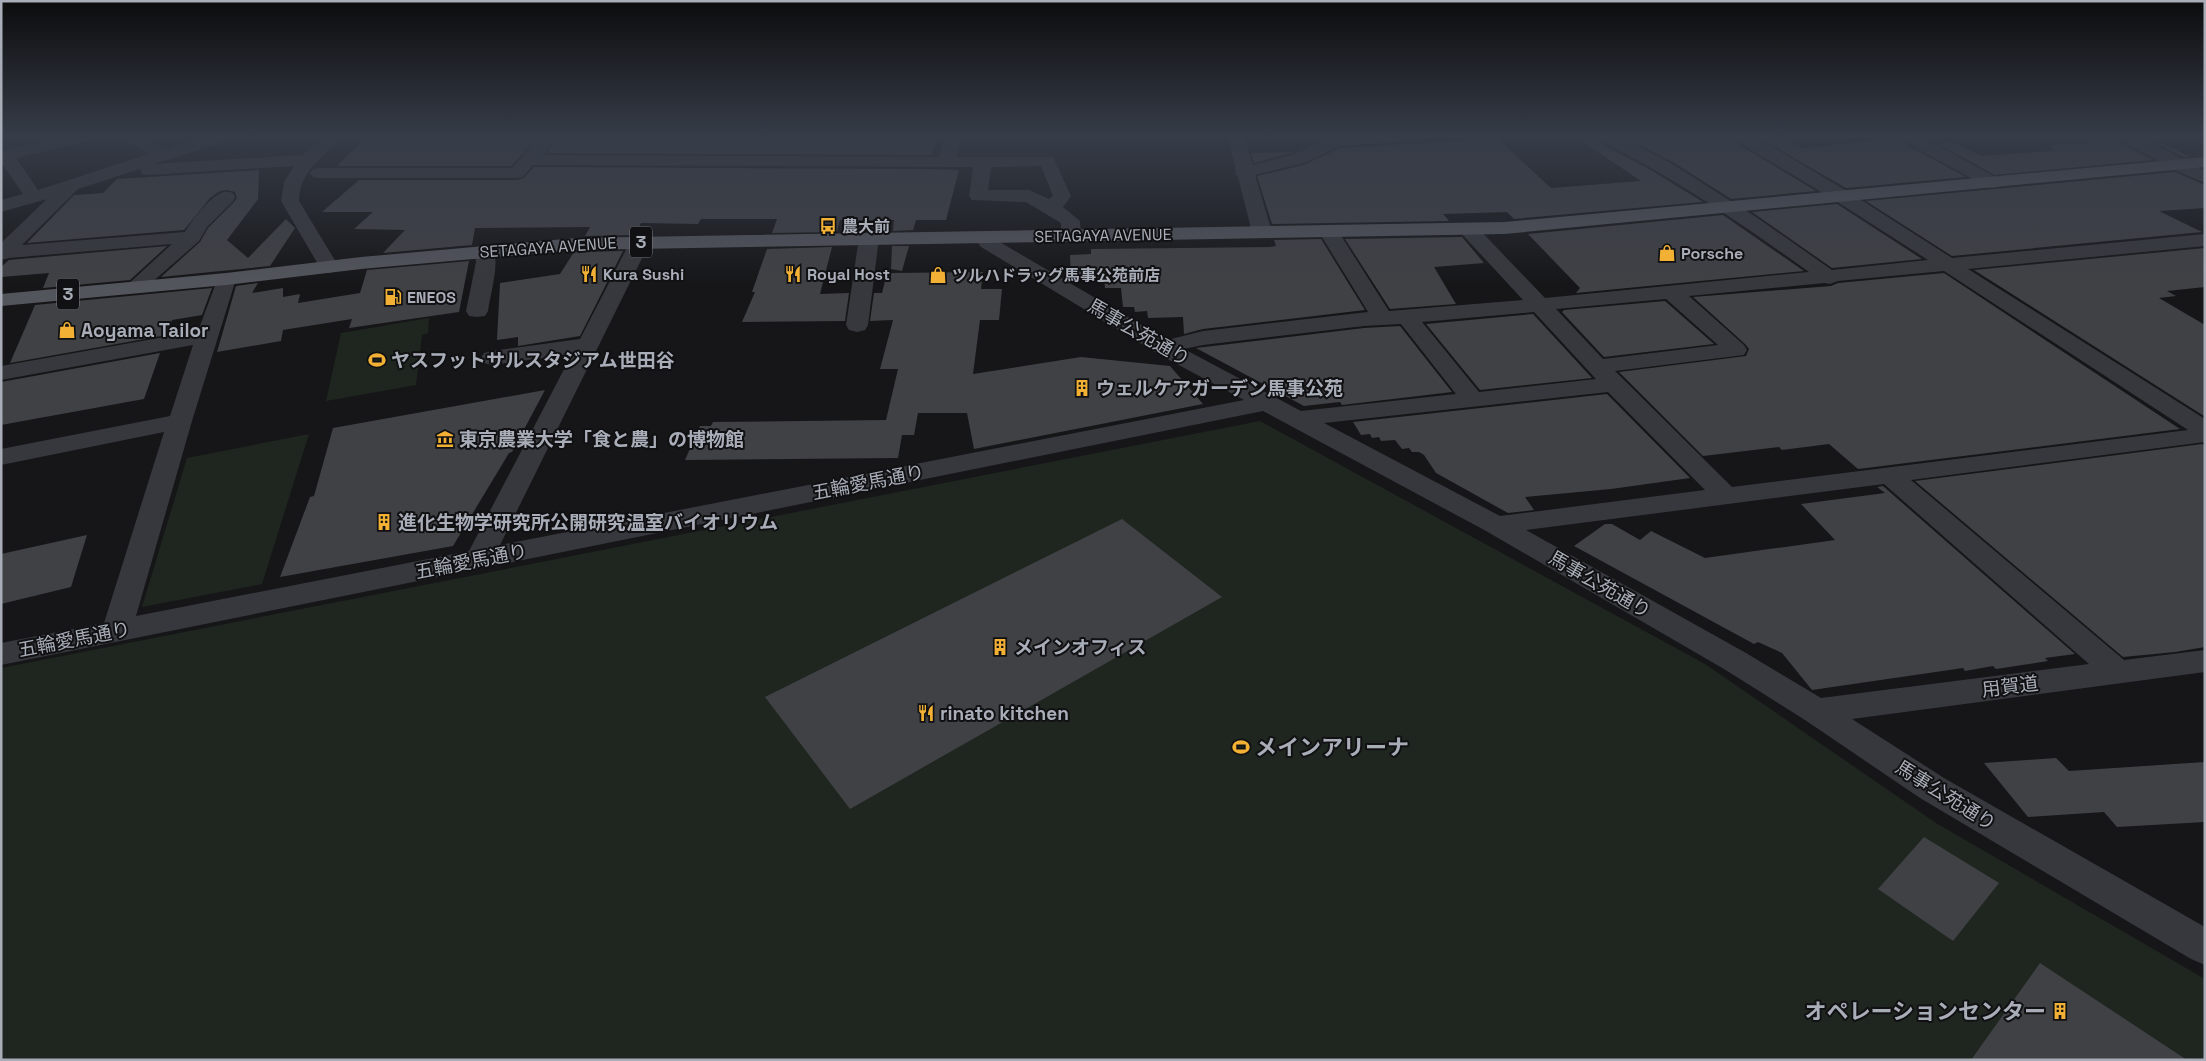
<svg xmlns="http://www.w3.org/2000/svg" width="2206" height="1061" viewBox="0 0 2206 1061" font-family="'Space Grotesk','Noto Sans JP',sans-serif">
	<rect width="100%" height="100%" fill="#161618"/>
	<g fill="#1e261f">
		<polygon points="429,318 428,333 422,335 416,385 326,401 341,333"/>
		<polygon points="1260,421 1705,664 1936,823 2205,979 2205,1060 1,1060 1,668"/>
		<polygon points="309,434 262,584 142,607 187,458"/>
	</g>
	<g fill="#404145">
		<polygon points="366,137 538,137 511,166 337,166"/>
		<polygon points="559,137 937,137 932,155 546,153"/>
		<polygon points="1576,137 1597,137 1600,143 1654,172 1703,202 1514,219 1507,212 1443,214 1449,221 1272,224 1257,176 1304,165 1340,148 1498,139 1551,188 1641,181"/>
		<polygon points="1624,137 1733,137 1736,143 1816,191 1731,199 1673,162"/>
		<polygon points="1758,137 1783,137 1803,148 1900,138 1903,143 1966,177 1846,188"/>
		<polygon points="2078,137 2118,137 2121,143 2153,160 1995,175 1938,144 1952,142 1981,156 2053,151 2049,145 2091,143"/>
		<polygon points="2145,137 2150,137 2190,157 2183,157"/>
		<polygon points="1293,152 1254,163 1251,153"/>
		<polygon points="534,167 928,169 959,170 946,220 916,220 913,230 893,231 894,220 840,220 837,232 772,233 777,219 701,219 698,224 641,223 635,235 585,236 590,227 475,228 472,245 383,253 405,230 354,229 373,212 322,212 359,180 517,180 524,178"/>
		<polygon points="259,170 258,199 227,240 248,258 286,219 295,228 270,266 161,277 200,242 208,228 234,202 237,198 235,192 227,190 220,191 210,198 184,230 27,243 74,195 103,193 117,179"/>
		<polygon points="2175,172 2205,185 2205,208 2159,211 2202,232 1952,256 1866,201"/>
		<polygon points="1837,204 1922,259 1832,268 1752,212"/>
		<polygon points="1723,215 1804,271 1576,293 1580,288 1528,234"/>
		<polygon points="1462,237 1484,263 1434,267 1456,304 1390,309 1345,239"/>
		<polygon points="1321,239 1365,310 1203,329 1184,334 1183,317 1148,318 1147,311 1135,312 1134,307 1123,307 1121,288 1105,288 1104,279 1071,280 1070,255 1091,254 1091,249 1270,247 1276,246 1274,240"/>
		<polygon points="167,246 130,280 43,288 49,273 1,277 1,267 9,260"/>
		<polygon points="892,246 909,246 902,271 891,269"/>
		<polygon points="832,247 820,294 849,293 845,321 742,322 755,292 752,292 767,249"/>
		<polygon points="2205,248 2205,287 2167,291 2176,296 2159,298 2205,325 2204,416 1974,270"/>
		<polygon points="623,251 580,336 518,346 518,337 497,340 500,283 560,274 574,252"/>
		<polygon points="469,261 459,312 349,328 352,319 283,330 281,341 217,352 236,286 258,283 252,293 283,288 283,297 300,294 298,303 360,293 367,270"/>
		<polygon points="983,272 981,289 1002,289 999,320 980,320 973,374 1081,357 1170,366 1203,404 974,449 967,413 918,413 914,435 902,435 898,458 685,460 700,426 711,426 713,422 886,420 898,369 880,369 893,320 870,321 874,293 882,293 885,281 891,281 891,273"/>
		<polygon points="1944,273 2180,429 1858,469 1829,444 1782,450 1779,447 1703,456 1619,372 1746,356 1749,349 1745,344 1693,297 1831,286 1838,283"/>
		<polygon points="212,288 202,315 172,320 167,335 10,363 35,305"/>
		<polygon points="1665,301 1714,344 1604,357 1562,312 1564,310"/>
		<polygon points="1533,314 1592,378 1480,390 1426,324"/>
		<polygon points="1400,326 1452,392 1342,405 1340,402 1304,406 1196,348 1364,328"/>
		<polygon points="160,353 144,399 1,425 1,382"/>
		<polygon points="545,390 512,452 509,453 453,546 280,577 310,497 314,496 333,428"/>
		<polygon points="1607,394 1690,478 1611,489 1525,497 1534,510 1508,513 1436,473 1424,455 1419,452 1412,452 1409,448 1402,449 1395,440 1381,441 1379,437 1372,438 1370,434 1361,435 1353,422"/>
		<polygon points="2202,444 2205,446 2205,647 2175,652 2123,657 1915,481"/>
		<polygon points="1883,486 2075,654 2045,658 2048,661 1996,669 1993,666 1965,671 1963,668 1812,690 1782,653 1758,642 1754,644 1574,546 1605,524 1612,524 1640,540 1651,531 1705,558 1835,540 1801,504 1885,493 1877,487"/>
		<polygon points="1122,519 1222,597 850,809 765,697"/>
		<polygon points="87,535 71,587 1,604 1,554"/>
		<polygon points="2056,758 2069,771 2205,762 2205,822 2117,827 2104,812 2028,817 1984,763"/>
		<polygon points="1924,837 1999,883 1953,941 1878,889"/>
		<polygon points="2040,963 2187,1060 1971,1060"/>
	</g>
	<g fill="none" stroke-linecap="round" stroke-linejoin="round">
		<g fill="#37383d" fill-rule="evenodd">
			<path d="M61,137H90L88,141L16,158L38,190L149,154L126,141L124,137H144L165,149L204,137H229L227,141L153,164L303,155L322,137H339C324,161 300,167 299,201L339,267L336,271L329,273L322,271L281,201L284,182L294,166L148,175L142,174L140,169L78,189L22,245L185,232C191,221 209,198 221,193C225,191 228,192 233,193L235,197L233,201L207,227L199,241L142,291L135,293L128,291L125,287L172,244L9,258L1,260V243L47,199L1,212V200L23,194L1,162V151Z"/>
			<path d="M540,137H557L542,155L939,157L944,137H960L957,157H1053L1071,196L1063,207L1080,221L1081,236L1078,240L1071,242L1064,240L1061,236V223L1026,202L972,200L969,196L973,167L533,165L523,177L517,178H319L313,177L310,173L313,169L319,168H512ZM1041,166L1053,196L1049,199L1029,190H988L991,167Z"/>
			<polygon points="1228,137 1244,137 1253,165 1292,155 1333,137 1403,137 1401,141 1395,142 1340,146 1304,163 1255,175 1272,232 1269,236 1262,238 1255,236 1252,232 1238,177 1235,173 1236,171"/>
			<path d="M1599,137H1620L1672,164L1756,217L1832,270L1928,260L1836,201L1737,141L1735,137H1755L1850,193L1952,258L2205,234V246L1968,269L2205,419V442L1911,480L2124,660L2205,650V672L1852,719L1944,778L2205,927V965L2191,959L1920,798L1805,720L1724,669L1486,531L1263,411L1,665V643L104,623L164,432L1,465V449L170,416L193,345L1,380V366L198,331L219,275L226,273L233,275L236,279L192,421L136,616L469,551L572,354L492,365L484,363L481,358L484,353L492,351L580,339L630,242L633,238L640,236L647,238L650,242L500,545L1244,400L1160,355L981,247L978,243L982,233L989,231L996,233L999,237L998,241L1167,340L1203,331L1368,312L1319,232L1322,228L1329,226L1336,228L1389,311L1523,300L1461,233L1458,229L1461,225L1468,223L1475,225L1545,298L1809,272C1742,224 1675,178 1601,141ZM1944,271L2188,430L1732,487L1615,371L1744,355L1747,350L1744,345L1689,296L1825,283L1830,284L1838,281ZM1666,299L1718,345L1603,359L1556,309ZM1534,312L1596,379L1479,392L1422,322ZM1401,324L1456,394L1301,411L1184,349L1203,345L1364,326ZM1608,392L1705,490L1500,516L1324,423ZM1884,484L2089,664L1821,698L1746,653L1526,530Z"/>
			<polygon points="1902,137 1922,137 1999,179 2002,183 1999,187 1993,188 1987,187 1904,141"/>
			<polygon points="2120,137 2141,137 2205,171 2205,183 2179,172 2122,141"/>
			<polygon points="869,232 876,234 879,238 868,325 865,330 857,332 849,330 846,325 859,238 862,234"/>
			<path d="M485,245L492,247C501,260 490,295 488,311L485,316L477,317L469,316L466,311L476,262L475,251L478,247Z"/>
		</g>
		<polygon fill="#53555c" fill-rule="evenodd" points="2205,157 2205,167 1504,234 576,250 361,269 226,285 1,306 1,294 226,273 361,257 576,238 1504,222"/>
	</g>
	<linearGradient id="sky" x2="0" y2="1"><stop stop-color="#0c0c0d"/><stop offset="0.48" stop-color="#363c48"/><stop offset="1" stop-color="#363c48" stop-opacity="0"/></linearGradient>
	<rect width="2206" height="285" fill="url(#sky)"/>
	<defs>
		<g id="bus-bare" transform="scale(1.35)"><path d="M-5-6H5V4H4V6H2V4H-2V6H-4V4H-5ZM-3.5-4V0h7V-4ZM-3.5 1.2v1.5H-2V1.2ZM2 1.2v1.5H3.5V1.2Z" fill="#f2b134" stroke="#111113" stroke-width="2.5" paint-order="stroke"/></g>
		<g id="shop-bare" transform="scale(1.35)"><path d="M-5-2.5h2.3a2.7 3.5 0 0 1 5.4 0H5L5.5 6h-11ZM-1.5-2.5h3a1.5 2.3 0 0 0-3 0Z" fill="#f2b134" stroke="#111113" stroke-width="2.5" paint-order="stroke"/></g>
		<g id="restaurant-bare" transform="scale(1.35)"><path d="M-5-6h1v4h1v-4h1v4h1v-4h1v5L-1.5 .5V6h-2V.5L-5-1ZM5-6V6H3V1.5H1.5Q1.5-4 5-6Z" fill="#f2b134" stroke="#111113" stroke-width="2.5" paint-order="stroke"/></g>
		<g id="fuel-bare" transform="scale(1.35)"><path d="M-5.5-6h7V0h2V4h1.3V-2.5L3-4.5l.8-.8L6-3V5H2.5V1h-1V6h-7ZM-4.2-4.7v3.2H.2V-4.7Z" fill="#f2b134" stroke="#111113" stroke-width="2.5" paint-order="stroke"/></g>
		<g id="stadium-bare" transform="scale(1.35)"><path d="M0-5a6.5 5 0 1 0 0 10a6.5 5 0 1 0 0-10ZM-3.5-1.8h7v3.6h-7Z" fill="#f2b134" stroke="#111113" stroke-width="2.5" paint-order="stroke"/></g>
		<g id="building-bare" transform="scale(1.35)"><path d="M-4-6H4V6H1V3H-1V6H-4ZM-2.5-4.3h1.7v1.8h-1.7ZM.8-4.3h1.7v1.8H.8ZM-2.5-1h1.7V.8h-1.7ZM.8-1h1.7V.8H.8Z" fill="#f2b134" stroke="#111113" stroke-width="2.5" paint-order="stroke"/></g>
		<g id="museum-bare" transform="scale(1.35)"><path d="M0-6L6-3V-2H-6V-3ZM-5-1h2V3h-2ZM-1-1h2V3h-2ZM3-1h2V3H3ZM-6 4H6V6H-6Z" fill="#f2b134" stroke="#111113" stroke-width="2.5" paint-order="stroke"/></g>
	</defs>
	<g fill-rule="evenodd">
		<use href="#bus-bare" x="828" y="226"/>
		<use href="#shop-bare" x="1667" y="253"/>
		<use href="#restaurant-bare" x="589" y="274"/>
		<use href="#restaurant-bare" x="793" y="274"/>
		<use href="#shop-bare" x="938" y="275"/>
		<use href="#fuel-bare" x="393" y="297"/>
		<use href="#shop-bare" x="67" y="330"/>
		<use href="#stadium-bare" x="377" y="360"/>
		<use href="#building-bare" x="1082" y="388"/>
		<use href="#museum-bare" x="445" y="439"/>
		<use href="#building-bare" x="384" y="522"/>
		<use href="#building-bare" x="1000" y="647"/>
		<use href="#restaurant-bare" x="926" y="713"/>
		<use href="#stadium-bare" x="1241" y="747"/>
		<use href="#building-bare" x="2060" y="1011"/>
	</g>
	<g text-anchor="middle" stroke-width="4" stroke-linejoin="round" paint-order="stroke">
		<g font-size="16" font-weight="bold" fill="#a8adb8" stroke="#111113" text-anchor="start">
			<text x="842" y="232">農大前</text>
			<text x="1681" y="259">Porsche</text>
			<text x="603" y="280">Kura Sushi</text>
			<text x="807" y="280">Royal Host</text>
			<text x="952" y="281">ツルハドラッグ馬事公苑前店</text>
			<text x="407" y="303">ENEOS</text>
		</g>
		<g font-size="16" fill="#a8adb8" stroke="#111113">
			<text transform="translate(1103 235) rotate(-1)" y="6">SETAGAYA AVENUE</text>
			<text transform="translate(548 247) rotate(-4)" y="6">SETAGAYA AVENUE</text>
		</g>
		<g fill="#111113" stroke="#7b7e86" stroke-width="1">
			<rect x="630" y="226.5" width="22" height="31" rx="4"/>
			<rect x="57" y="278.5" width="22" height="31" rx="4"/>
		</g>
		<g font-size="18" font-weight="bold" fill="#a8adb8">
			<text x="641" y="248">3</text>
			<text x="68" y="300">3</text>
		</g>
		<g font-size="19" font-weight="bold" fill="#a8adb8" stroke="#111113" text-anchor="start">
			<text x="81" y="337">Aoyama Tailor</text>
			<text x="391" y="367">ヤスフットサルスタジアム世田谷</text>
			<text x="1096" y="395">ウェルケアガーデン馬事公苑</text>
			<text x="459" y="446">東京農業大学「食と農」の博物館</text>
			<text x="398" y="529">進化生物学研究所公開研究温室バイオリウム</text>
			<text x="1014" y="654">メインオフィス</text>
			<text x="940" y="720">rinato kitchen</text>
		</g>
		<g font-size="19" fill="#a8adb8" stroke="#111113">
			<text transform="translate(1139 332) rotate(30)" y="7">馬事公苑通り</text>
			<text transform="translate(868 482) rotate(-11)" y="7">五輪愛馬通り</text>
			<text transform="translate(471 561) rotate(-11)" y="7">五輪愛馬通り</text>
			<text transform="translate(1600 584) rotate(30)" y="7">馬事公苑通り</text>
			<text transform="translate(74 639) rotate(-11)" y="7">五輪愛馬通り</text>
			<text transform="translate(2010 686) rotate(-7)" y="7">用賀道</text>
			<text transform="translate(1946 795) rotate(32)" y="7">馬事公苑通り</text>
		</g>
		<g font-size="22" font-weight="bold" fill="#a8adb8" stroke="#111113" text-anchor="start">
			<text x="1255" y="755">メインアリーナ</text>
			<text x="2046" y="1019" text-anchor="end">オペレーションセンター</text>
		</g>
	</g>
	<rect width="2206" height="1061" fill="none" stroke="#a8adb8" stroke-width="5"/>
</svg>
